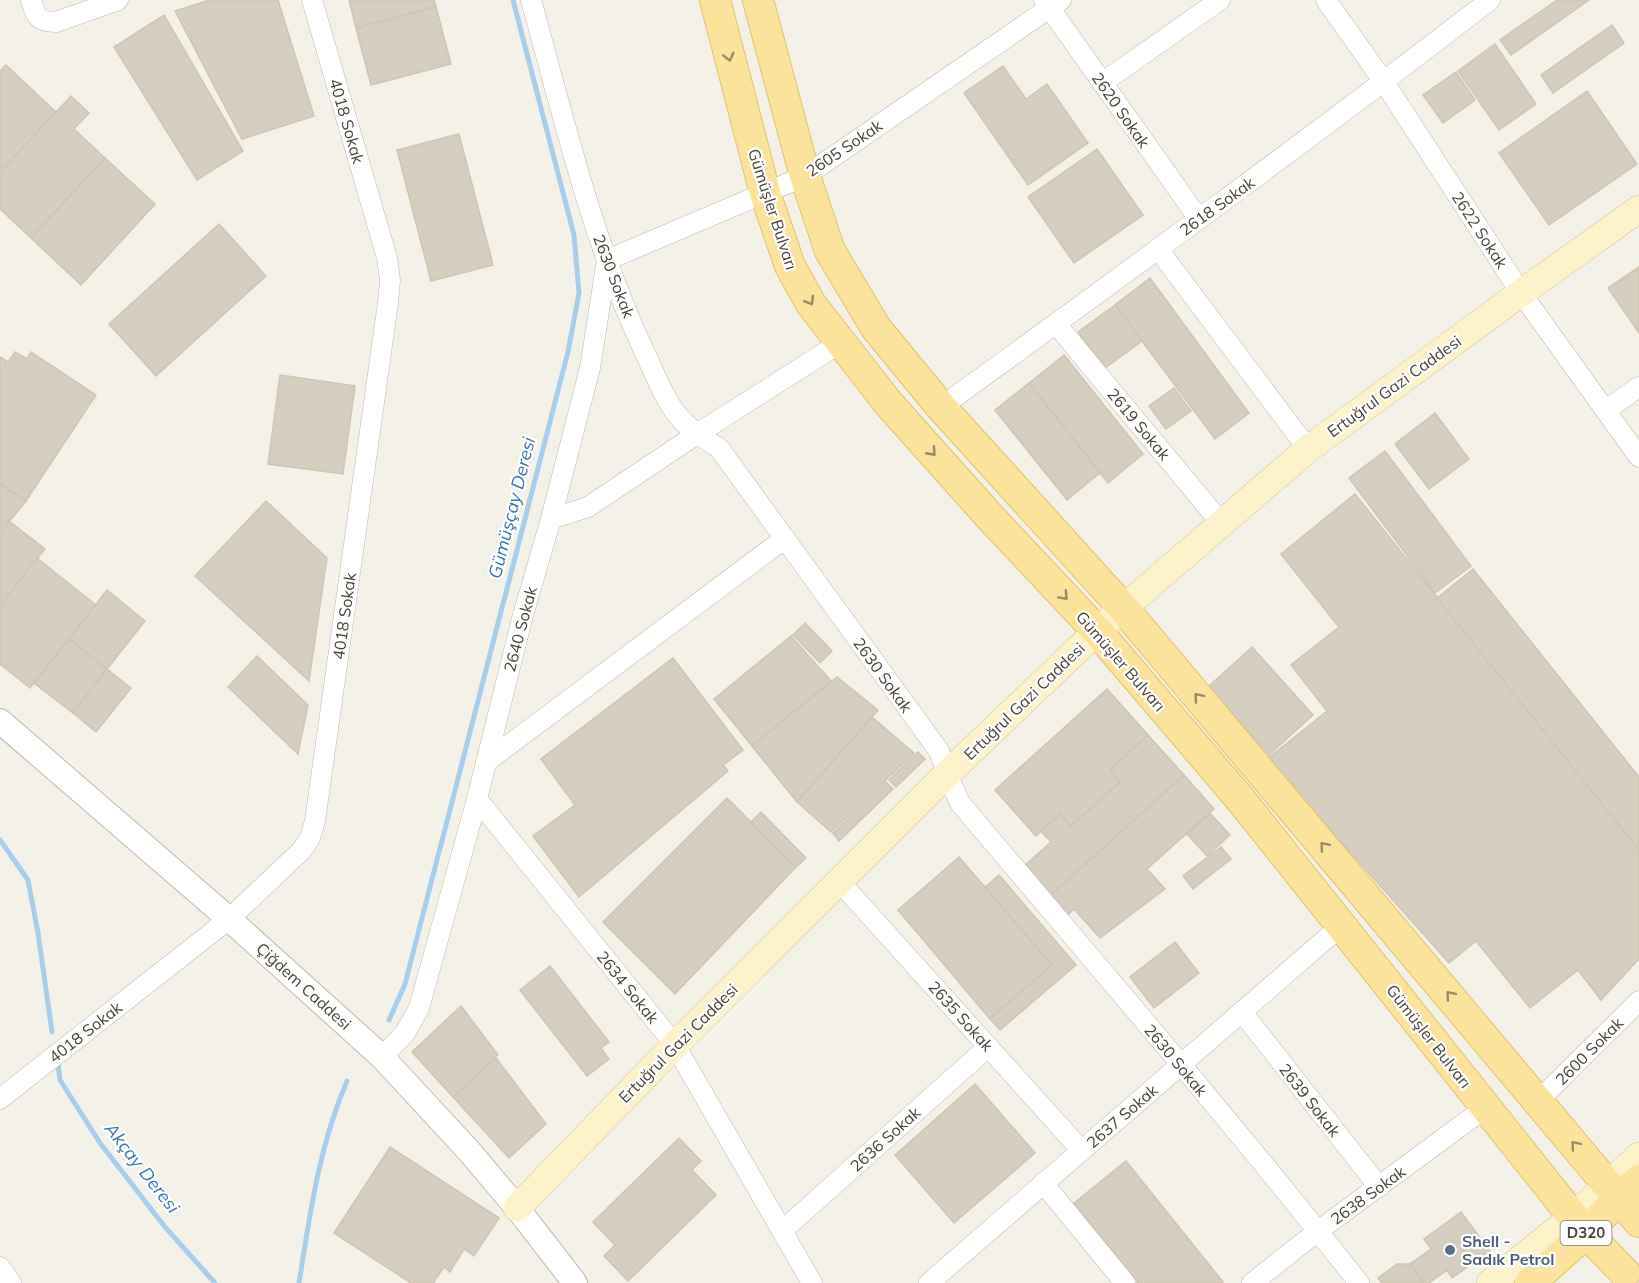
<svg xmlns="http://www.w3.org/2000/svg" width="1639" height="1283" viewBox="0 0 1639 1283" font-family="Mulish,sans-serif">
	<rect width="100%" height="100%" fill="#f4f1e9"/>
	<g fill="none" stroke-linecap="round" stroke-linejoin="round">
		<g stroke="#a8ceee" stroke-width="5">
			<polyline points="0,840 28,880 38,933 52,1032"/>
			<polyline points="389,1020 405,984 568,352 579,293 574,235 513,0"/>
			<polyline points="58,1064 60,1080 100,1143 165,1227 215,1283"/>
			<path d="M299,1283C310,1214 319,1146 347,1081"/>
		</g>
	</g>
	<g fill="#d5cdbf" stroke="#d0c5b2" stroke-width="1.5">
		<polygon points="210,0 278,0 314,116 242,139 175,11"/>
		<polygon points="349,0 434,0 436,7 356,28"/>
		<polygon points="1557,0 1589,0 1511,55 1500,40"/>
		<polygon points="436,7 451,64 371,85 356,28"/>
		<polygon points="164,15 243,151 197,180 114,47"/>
		<polygon points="1612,25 1624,43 1553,93 1541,75"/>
		<polygon points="1495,44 1536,104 1499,130 1458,71"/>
		<polygon points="6,65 56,112 0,172 0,71"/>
		<polygon points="1003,66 1026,99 1047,84 1088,143 1028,185 964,93"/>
		<polygon points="1456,72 1475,100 1443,123 1423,95"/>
		<polygon points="1587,91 1637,164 1549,225 1499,153"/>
		<polygon points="71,96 89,113 74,129 105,158 31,238 0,209 0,172"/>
		<polygon points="459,134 493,265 431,281 397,150"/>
		<polygon points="1097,149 1143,215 1074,263 1028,197"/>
		<polygon points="105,158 155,204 81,285 31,238"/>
		<polygon points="219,224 266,276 156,376 109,324"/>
		<polygon points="1639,267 1639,333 1608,288"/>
		<polygon points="1150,278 1249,413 1215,439 1115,305"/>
		<polygon points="1115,305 1142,341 1105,368 1078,332"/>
		<polygon points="15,352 27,359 31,352 96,395 26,501 0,484 0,357 8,362"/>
		<polygon points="1064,355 1143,454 1108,483 1029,383"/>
		<polygon points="280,375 355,386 343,474 268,464"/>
		<polygon points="1029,383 1100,473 1067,500 995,410"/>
		<polygon points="1174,388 1191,411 1166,429 1149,406"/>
		<polygon points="1435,413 1469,459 1429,489 1395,444"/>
		<polygon points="1385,451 1471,566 1435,593 1349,478"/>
		<polygon points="0,484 26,501 0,533"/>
		<polygon points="1355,494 1639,850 1639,959 1601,1000 1578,970 1530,1008 1476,941 1449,963 1267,759 1327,711 1291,665 1339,627 1281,554"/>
		<polygon points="266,501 327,558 309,681 195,576"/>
		<polygon points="9,521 45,549 0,606 0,533"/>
		<polygon points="37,558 96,605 30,688 0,664 0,606"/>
		<polygon points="1473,569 1639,777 1639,850 1437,598"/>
		<polygon points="107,590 145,621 107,669 69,639"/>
		<polygon points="805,623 832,651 820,663 793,635"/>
		<polygon points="791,636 831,681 752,746 714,699"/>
		<polygon points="69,639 107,669 73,713 34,683"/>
		<polygon points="1252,647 1313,715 1269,755 1208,687"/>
		<polygon points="257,656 308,705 298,754 228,687"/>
		<polygon points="673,658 743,750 723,765 728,771 579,897 533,836 575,805 541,759"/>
		<polygon points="107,669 131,688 96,732 73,713"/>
		<polygon points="837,677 878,710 797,802 752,746"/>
		<polygon points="1107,689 1148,735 1110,770 1120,782 1071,826 1060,814 1036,836 995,790"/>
		<polygon points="872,717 914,753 831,832 797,802"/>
		<polygon points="1148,735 1184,775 1051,895 1024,866 1051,842 1041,831 1060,814 1071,826 1120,782 1110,770"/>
		<polygon points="918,752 925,759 896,787 889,780"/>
		<polygon points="1184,775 1214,809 1147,869 1165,889 1100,938 1074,909 1068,915 1051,895"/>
		<polygon points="886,782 893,789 839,841 833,833"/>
		<polygon points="727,798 796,867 675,994 603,922"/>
		<polygon points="761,812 806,858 796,867 751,822"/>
		<polygon points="1210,813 1230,835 1207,856 1187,834"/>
		<polygon points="1221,847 1231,859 1193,889 1183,876"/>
		<polygon points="959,857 1052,965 990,1019 898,910"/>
		<polygon points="999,875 1076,965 1000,1030 990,1019 1052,965 985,887"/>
		<polygon points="1175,942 1199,973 1154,1008 1130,977"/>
		<polygon points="550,966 609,1042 601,1048 609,1059 587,1076 520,990"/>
		<polygon points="461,1006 498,1055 453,1097 412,1052"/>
		<polygon points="496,1058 546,1124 509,1158 453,1097"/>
		<polygon points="975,1084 1035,1153 954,1223 895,1155"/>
		<polygon points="679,1138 701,1161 692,1170 716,1195 628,1281 604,1256 615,1245 593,1222"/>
		<polygon points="390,1147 499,1218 474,1256 464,1249 450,1272 444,1267 433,1283 411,1283 334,1233"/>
		<polygon points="1126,1161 1223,1282 1221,1283 1138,1283 1074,1203"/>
		<polygon points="1461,1212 1490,1251 1452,1278 1447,1270 1429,1283 1424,1283 1410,1264 1431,1249 1424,1239"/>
		<polygon points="1397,1264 1410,1264 1424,1283 1382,1283 1378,1278"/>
	</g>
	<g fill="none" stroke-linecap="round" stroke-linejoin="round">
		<g stroke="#bfb9ac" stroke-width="21">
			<g id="minor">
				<path d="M31,0C36,16 37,22 56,22L118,0"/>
				<path d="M531,0C564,119 592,241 645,353C655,374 664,399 679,417C690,430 705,439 719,448L939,751L947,774L960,803C1094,962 1230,1119 1359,1283"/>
				<polyline points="1044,0 1199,219"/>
				<polyline points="1326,0 1384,82 1521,293 1639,457"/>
				<polyline points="1102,83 1220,0"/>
				<polyline points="1158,249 1308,449"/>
				<polyline points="1056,324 1222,524"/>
				<path d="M941,407C1126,273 1310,139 1490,0"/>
				<polyline points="1606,410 1639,387"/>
				<polyline points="551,519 590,368 607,260 805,176 1061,0"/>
				<polyline points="486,762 784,539"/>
				<polyline points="477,799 675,1045 812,1283"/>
				<polyline points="839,881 1082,1151"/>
				<polyline points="1242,1012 1379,1187"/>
				<polyline points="382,1057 405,1033 419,1008 477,799 523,615 551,519 588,507 697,434 840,343"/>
				<polyline points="0,1099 229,919 301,851 310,838 315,821 388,303 390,280 387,258 312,0"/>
				<polyline points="1538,1101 1639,1001"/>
				<polyline points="1043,1183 1125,1283"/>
				<polyline points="782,1231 988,1047"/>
				<polyline points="0,1267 11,1283"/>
				<polyline points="929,1283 1342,925"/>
				<polyline points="1252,1283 1318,1231 1485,1108"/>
			</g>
		</g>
		<g stroke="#bfb9ac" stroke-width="26">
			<polyline id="tertiary" points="0,721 229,919 382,1057 469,1151 517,1208 575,1283"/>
		</g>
		<g stroke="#d2c69a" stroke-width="28">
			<g id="secondary">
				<polyline points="517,1208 675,1045 947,774 1097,631 1308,449 1521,293 1639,209"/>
				<polyline points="1490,1283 1573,1217 1639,1156"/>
			</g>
		</g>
		<g stroke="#e0c26b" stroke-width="32">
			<g id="primary">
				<polyline points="715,0 765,193 790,266 811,304 889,404 990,517 1097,631 1241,800 1586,1233 1625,1273"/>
				<polyline points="758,0 805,176 830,251 876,328 941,407 1124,609 1639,1222"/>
				<polyline points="1530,1283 1586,1233 1619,1198 1639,1180"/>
			</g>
		</g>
		<use href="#minor" stroke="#fff" stroke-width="20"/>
		<use href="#tertiary" stroke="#fff" stroke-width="24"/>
		<use href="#secondary" stroke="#fdf3ca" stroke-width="27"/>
		<use href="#primary" stroke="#fbe39b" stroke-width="30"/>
	</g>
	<defs><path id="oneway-chevron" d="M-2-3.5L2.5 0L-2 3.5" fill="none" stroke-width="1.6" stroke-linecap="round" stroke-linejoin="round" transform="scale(1.5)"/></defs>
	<g stroke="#988a64">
		<use href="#oneway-chevron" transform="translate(729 57) rotate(76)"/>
		<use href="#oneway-chevron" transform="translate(810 301) rotate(59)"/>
		<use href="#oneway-chevron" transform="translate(932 452) rotate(48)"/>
		<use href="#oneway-chevron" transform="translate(1064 596) rotate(47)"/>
		<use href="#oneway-chevron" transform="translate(1198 697) rotate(-130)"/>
		<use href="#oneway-chevron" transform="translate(1324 846) rotate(-130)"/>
		<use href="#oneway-chevron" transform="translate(1450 995) rotate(-130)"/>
		<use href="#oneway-chevron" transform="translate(1575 1145) rotate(-130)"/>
	</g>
	<circle fill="#5c6f8a" stroke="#fff" stroke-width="2" cx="1450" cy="1250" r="6"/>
	<g text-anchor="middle" stroke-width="4.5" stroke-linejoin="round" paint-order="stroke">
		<rect fill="#fff" stroke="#7e7b73" stroke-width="1.5" x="1560.5" y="1221" width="51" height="24" rx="4.5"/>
		<g font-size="15" font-weight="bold" fill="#474237">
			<text x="1586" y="1238">D320</text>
		</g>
		<g font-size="16" fill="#474237" stroke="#fff">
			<text transform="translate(1121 110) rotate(55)" y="6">2620 Sokak</text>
			<text transform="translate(347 121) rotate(74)" y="6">4018 Sokak</text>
			<text transform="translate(844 148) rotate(-34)" y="6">2605 Sokak</text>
			<text transform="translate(1217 206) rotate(-36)" y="6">2618 Sokak</text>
			<text transform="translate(773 209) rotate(72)" y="6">Gümüşler Bulvarı</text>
			<text transform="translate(1480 230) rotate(57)" y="6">2622 Sokak</text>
			<text transform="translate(614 276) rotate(69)" y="6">2630 Sokak</text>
			<text transform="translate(1394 386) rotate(-36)" y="6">Ertuğrul Gazi Caddesi</text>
			<text transform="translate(1139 424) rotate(50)" y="6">2619 Sokak</text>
			<text transform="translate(344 616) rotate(-82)" y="6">4018 Sokak</text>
			<text transform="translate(520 629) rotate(-75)" y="6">2640 Sokak</text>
			<text transform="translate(1121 661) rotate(49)" y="6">Gümüşler Bulvarı</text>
			<text transform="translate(883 675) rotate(54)" y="6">2630 Sokak</text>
			<text transform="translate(1024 701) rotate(-44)" y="6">Ertuğrul Gazi Caddesi</text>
			<text transform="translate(304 986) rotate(42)" y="6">Çiğdem Caddesi</text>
			<text transform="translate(628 987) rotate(51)" y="6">2634 Sokak</text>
			<text transform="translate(961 1016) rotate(48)" y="6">2635 Sokak</text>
			<text transform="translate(85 1032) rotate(-38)" y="6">4018 Sokak</text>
			<text transform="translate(1429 1036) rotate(52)" y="6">Gümüşler Bulvarı</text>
			<text transform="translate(678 1043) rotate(-45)" y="6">Ertuğrul Gazi Caddesi</text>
			<text transform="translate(1589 1051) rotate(-45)" y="6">2600 Sokak</text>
			<text transform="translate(1176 1060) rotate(50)" y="6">2630 Sokak</text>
			<text transform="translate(1310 1100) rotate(52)" y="6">2639 Sokak</text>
			<text transform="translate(1122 1116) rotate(-41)" y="6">2637 Sokak</text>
			<text transform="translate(885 1139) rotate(-42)" y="6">2636 Sokak</text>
			<text transform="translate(1368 1195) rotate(-36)" y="6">2638 Sokak</text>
		</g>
		<g font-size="16" font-weight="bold" fill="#4e5e75" stroke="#fff" text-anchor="start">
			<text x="1462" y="1247">Shell -<tspan x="1462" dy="18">Sadık Petrol</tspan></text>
		</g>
		<g font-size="18" font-style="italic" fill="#3476b0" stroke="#fff">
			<text transform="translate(512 508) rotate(-76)" y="6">Gümüşçay Deresi</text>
			<text transform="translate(142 1168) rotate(52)" y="6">Akçay Deresi</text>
		</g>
	</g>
</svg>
